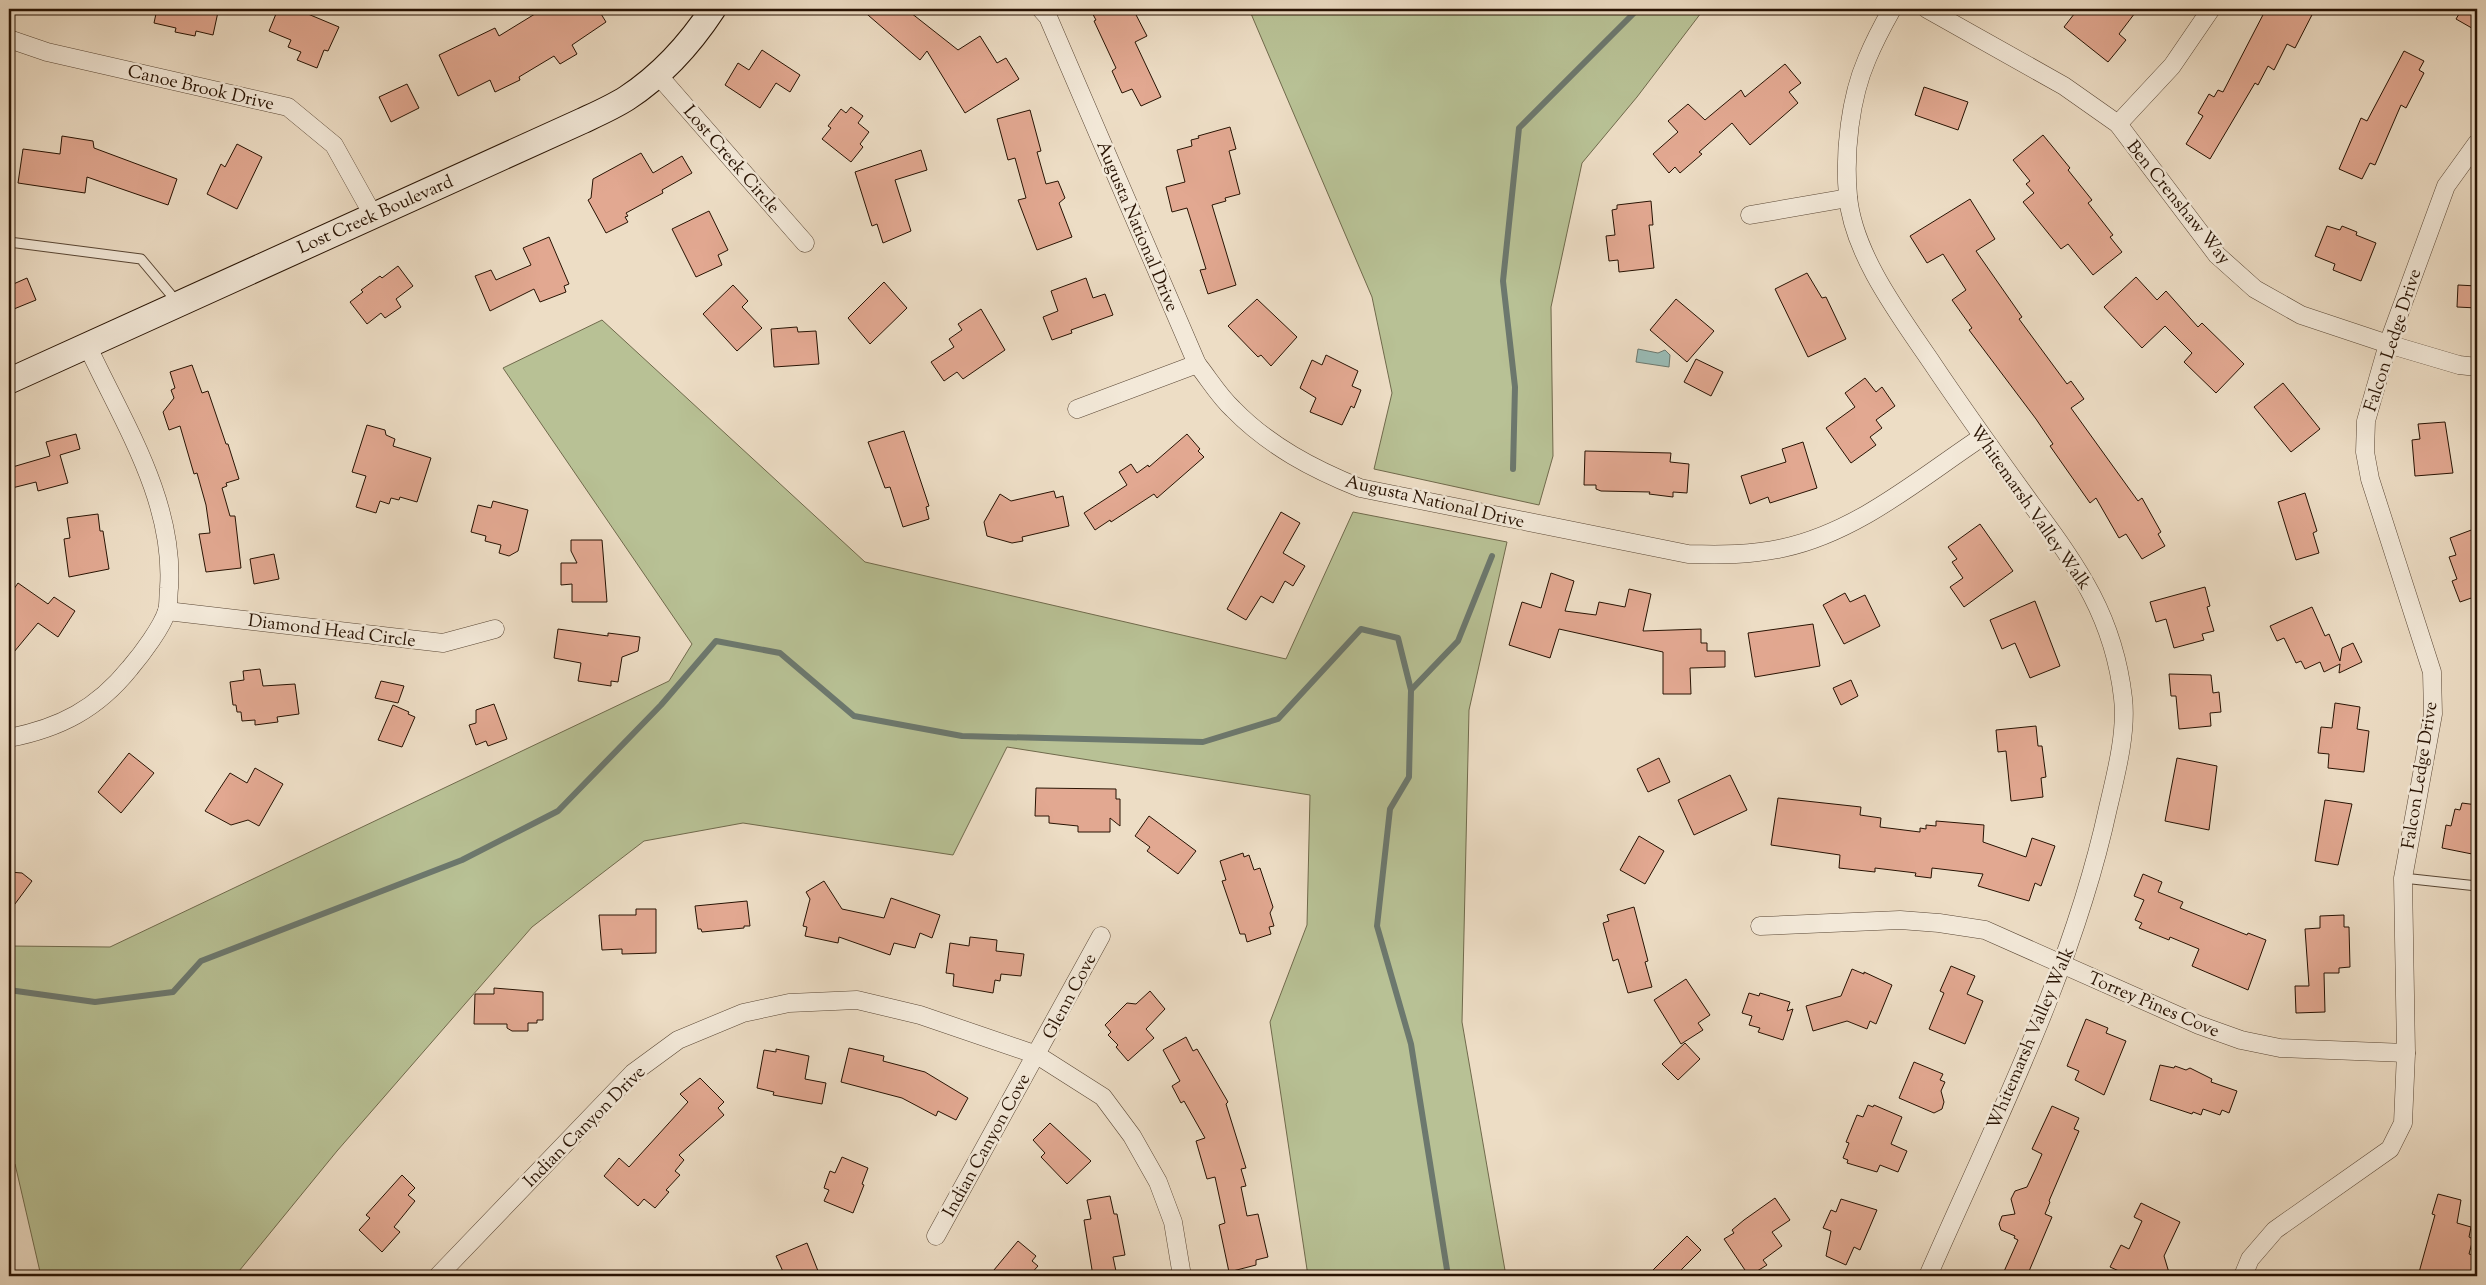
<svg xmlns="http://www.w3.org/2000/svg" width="2486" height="1285" viewBox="0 0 2486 1285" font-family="'Sorts Mill Goudy',serif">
	<rect width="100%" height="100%" fill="#edddc5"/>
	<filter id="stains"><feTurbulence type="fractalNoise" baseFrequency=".004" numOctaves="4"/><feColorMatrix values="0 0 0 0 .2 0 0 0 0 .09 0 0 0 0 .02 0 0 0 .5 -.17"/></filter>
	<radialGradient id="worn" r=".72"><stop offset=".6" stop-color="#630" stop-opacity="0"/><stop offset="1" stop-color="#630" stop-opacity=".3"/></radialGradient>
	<g fill="#b8c195" stroke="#706a4c">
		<polygon points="1249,9 1704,9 1637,97 1582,163 1551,307 1553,456 1539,505 1374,469 1392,393 1372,297"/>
		<polygon points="602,320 865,562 1286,659 1353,512 1507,542 1469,710 1462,1022 1506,1276 1308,1276 1270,1022 1307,925 1310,795 1007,747 953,855 743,823 644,841 532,927 337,1151 235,1276 41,1276 15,1164 9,1158 9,946 110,947 669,681 692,644 503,368"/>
	</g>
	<polygon fill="#99bbb5" stroke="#6c786e" points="1638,349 1658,353 1665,350 1670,355 1669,367 1636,362"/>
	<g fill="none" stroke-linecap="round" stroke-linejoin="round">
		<g stroke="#6c786e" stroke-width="6">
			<polyline points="1513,469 1515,387 1503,281 1519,128 1638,9"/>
			<polyline points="9,990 95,1002 173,992 201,961 462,860 558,811 661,705 716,641 780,653 854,716 962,736 1203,742 1278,719 1361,629 1398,638 1411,690"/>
			<polyline points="1448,1276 1411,1044 1377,926 1390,809 1409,777 1411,690 1458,641 1492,556"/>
		</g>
	</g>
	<g fill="#e2a891" stroke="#281303">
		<polygon points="157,9 203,9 218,12 213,35 196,31 195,36 175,32 176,28 154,23"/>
		<polygon points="278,9 296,9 339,27 328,51 324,50 317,68 297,60 301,52 288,47 291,40 269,31"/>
		<polygon points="543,9 598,9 606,22 572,45 577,54 560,64 554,56 519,77 520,80 495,92 490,80 458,96 439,55 495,28 499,36"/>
		<polygon points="861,9 906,9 958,50 980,36 997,63 1006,58 1019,79 965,113 927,51 920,60"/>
		<polygon points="1090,9 1133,9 1147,36 1135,42 1161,97 1141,106 1132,89 1122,93 1112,71 1116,68 1094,21 1096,20"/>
		<polygon points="2078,9 2138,9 2119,34 2126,40 2108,62 2064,27"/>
		<polygon points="2266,9 2315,9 2295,48 2287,44 2274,70 2268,66 2258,85 2255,83 2210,159 2186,144 2203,116 2198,113 2209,94 2214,97 2218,90 2223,92"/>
		<polygon points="2462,9 2477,9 2477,31 2456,19"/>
		<polygon points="762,50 800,75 790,92 776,83 760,108 725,85 738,63 749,70"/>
		<polygon points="2404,51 2424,61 2419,70 2424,73 2406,108 2401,105 2375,165 2370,163 2362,179 2339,169 2361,118 2367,121"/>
		<polygon points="1785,64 1801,83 1789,92 1798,103 1750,145 1732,123 1699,152 1702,154 1680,173 1675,167 1669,173 1653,154 1678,132 1668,121 1688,104 1705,120 1741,90 1745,97"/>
		<polygon points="407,84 419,108 391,122 379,97"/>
		<polygon points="1924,87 1968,102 1958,130 1915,115"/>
		<polygon points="851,107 863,116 858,123 869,132 860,144 863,147 851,162 822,139 831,128 828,126 841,109 846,113"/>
		<polygon points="1030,110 1041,151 1037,152 1046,184 1058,181 1065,198 1059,203 1072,237 1037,250 1018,200 1026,198 1015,158 1008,160 997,119"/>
		<polygon points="1230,127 1236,149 1229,151 1240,194 1225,198 1226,201 1212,205 1236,285 1208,294 1200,270 1206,269 1187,208 1172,212 1166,187 1185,182 1177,150 1192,146 1191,140 1199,138 1198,136"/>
		<polygon points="2043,135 2070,168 2068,170 2092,200 2088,203 2113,235 2110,237 2122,252 2093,275 2068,244 2061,249 2023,202 2034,193 2026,184 2030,181 2013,160"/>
		<polygon points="62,136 93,141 94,148 177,179 168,205 87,177 85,193 18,183 23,149 60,154"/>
		<polygon points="237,144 262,157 237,209 207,194 221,164 225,167"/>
		<polygon points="921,150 927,170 895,180 911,231 883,243 877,224 872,226 855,172"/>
		<polygon points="641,153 653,173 682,156 692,173 662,190 663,193 626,213 628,216 625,217 628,222 606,233 588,200 591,198 593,179"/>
		<polygon points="1970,199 1995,239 1976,251 2022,317 2019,319 2067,384 2071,381 2084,399 2071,408 2138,501 2142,498 2161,532 2158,534 2165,546 2142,559 2126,534 2119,538 2096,498 2090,503 2050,446 2053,444 2036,419 1969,330 1972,328 1952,300 1966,290 1943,254 1927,263 1910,236"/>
		<polygon points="1651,201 1653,225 1649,225 1654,268 1619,272 1618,260 1609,261 1606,236 1615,235 1612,210 1617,209 1617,205"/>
		<polygon points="709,211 728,250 718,255 722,265 696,277 672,229"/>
		<polygon points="2327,226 2340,230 2342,226 2357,232 2356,235 2376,243 2361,281 2333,270 2335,264 2315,256"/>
		<polygon points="549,237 569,284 564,286 566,292 540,302 534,289 490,311 475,276 491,270 496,280 531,265 523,248"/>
		<polygon points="398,266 413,286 396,299 401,307 385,318 381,313 367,324 350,302 363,292 361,290 380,276 382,278"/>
		<polygon points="1807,273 1822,298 1826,297 1846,339 1808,357 1775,289"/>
		<polygon points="2136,277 2157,300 2166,291 2198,327 2202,323 2244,364 2216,393 2184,362 2192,353 2165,326 2142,348 2104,307"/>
		<polygon points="27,278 36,300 9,311 9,286"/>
		<polygon points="1086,278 1093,298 1105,294 1113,315 1071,330 1072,333 1052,340 1043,317 1058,311 1051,291"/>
		<polygon points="884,282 907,308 870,344 848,318"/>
		<polygon points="733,285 748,301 742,307 762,328 737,351 703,314"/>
		<polygon points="2458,285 2477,286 2477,308 2457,307"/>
		<polygon points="1257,299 1297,337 1271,366 1261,355 1258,357 1228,326"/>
		<polygon points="1676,299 1714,331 1687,362 1650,330"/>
		<polygon points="981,309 1005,350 963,379 957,372 944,381 931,362 954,347 949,339 962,330 958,324"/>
		<polygon points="797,327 798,332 816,331 819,364 774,367 771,329"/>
		<polygon points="1326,355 1358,371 1352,386 1361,390 1354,408 1351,406 1342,425 1310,412 1316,398 1300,388 1312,360 1322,365"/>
		<polygon points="1696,359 1723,372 1711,396 1684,382"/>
		<polygon points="192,365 202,393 208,391 226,444 228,444 239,479 226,483 227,486 222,488 230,516 235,516 241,568 206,572 199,534 210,533 206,505 197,473 194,474 180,426 169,430 163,412 174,398 171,390 175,388 170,372"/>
		<polygon points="1865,378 1876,392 1882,387 1895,406 1876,420 1882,428 1870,437 1876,445 1851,463 1826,428 1855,407 1845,393"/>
		<polygon points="2283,383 2320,429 2291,452 2254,407"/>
		<polygon points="2445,422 2453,473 2415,476 2412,440 2420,439 2418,424"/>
		<polygon points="367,425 385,430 386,435 395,439 393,446 431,458 417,502 400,497 399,500 391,498 389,504 380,501 376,513 356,507 366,476 352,472"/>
		<polygon points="904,431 929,506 926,507 929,519 903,527 890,487 885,488 868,442"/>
		<polygon points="76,434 80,449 60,455 68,483 38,491 36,482 12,488 9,468 50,456 46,442"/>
		<polygon points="1187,434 1200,449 1198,451 1204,457 1157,498 1154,494 1111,522 1110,520 1095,530 1084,513 1127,485 1119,472 1131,464 1137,473 1148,465 1149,467"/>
		<polygon points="1803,442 1817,488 1770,503 1768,497 1750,504 1741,476 1786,462 1782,449"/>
		<polygon points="1585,451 1671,453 1670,462 1689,464 1687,493 1673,492 1673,497 1649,494 1650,492 1601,491 1596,489 1596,485 1584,485"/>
		<polygon points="1054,491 1056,498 1063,496 1069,526 1022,537 1023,541 1012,543 987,536 984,522 1000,494 1011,501"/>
		<polygon points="2305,493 2317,531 2313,533 2319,553 2296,560 2278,502"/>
		<polygon points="493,501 528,510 518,551 509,556 499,553 501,545 485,541 486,536 471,532 478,505 491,508"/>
		<polygon points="1281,512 1300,523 1283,553 1305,566 1293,586 1285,581 1273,603 1261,596 1246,620 1227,609"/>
		<polygon points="98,514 100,531 103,531 109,569 69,577 64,539 70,538 67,518"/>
		<polygon points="1980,524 2013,571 1964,607 1950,587 1963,578 1952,562 1957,559 1948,547"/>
		<polygon points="2474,529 2477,539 2477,596 2460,602 2452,581 2457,579 2449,557 2456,555 2450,538"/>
		<polygon points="571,540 602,540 607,602 572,602 572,584 561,585 561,563 577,563 571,551"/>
		<polygon points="274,554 279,579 254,584 250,559"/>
		<polygon points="1551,573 1574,581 1565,611 1596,615 1599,602 1625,607 1629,589 1651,594 1643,631 1701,629 1701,643 1707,643 1707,651 1725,651 1725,667 1690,668 1691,694 1663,694 1663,652 1559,629 1550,658 1509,645 1522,602 1541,608"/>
		<polygon points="18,583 48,604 54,597 75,611 58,637 38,623 9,658 9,596"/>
		<polygon points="2205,587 2210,606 2207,607 2214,631 2202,634 2204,640 2174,648 2166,619 2156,622 2150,602"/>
		<polygon points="1845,593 1850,602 1865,595 1880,626 1844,644 1823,605"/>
		<polygon points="2035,601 2060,666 2030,678 2015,643 2002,649 1990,620"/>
		<polygon points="2312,607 2325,636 2329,634 2340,661 2342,648 2353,643 2362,662 2339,673 2340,664 2324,672 2320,662 2305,669 2301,661 2296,663 2284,638 2277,641 2270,626"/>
		<polygon points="1813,624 1820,666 1755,677 1748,633"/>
		<polygon points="558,629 608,636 608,633 640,637 638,651 622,657 618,682 611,681 611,686 578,681 581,663 554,658"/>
		<polygon points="260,669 263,686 295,684 299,714 277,717 278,722 255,725 255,720 242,721 241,712 237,712 236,705 233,705 230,682 244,680 243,671"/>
		<polygon points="2169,674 2211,675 2213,693 2219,692 2221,712 2210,713 2211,726 2179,729 2176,696 2171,696"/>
		<polygon points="1851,680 1858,696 1841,705 1833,688"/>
		<polygon points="381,681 404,686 398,703 375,698"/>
		<polygon points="2335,703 2360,707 2357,729 2369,731 2364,772 2328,768 2329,754 2318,753 2321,727 2332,728"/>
		<polygon points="494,704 507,739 488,746 486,741 476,745 469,725 476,723 476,710"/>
		<polygon points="393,705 409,712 408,714 415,717 402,747 378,740"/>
		<polygon points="2036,726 2038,746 2042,746 2046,777 2041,778 2043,797 2011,801 2006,751 1998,752 1996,730"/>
		<polygon points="129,753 154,773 121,813 98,792"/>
		<polygon points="1659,758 1670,782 1648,792 1637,769"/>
		<polygon points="2177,758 2217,766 2209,830 2165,821"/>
		<polygon points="255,768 283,784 259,826 248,820 231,825 205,811 230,773 247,783"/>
		<polygon points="1730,775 1747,810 1694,835 1678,800"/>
		<polygon points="1036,788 1116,789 1116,799 1120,799 1120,826 1110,818 1110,832 1078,832 1078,826 1049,823 1049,816 1035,816"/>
		<polygon points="1778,798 1861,807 1860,815 1881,818 1880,827 1920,832 1920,828 1926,829 1926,825 1936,826 1936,821 1984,825 1983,842 2026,857 2032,838 2055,846 2041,886 2035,883 2029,901 1978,886 1983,874 1932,868 1931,878 1915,876 1916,873 1875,868 1875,872 1839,868 1840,855 1771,845"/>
		<polygon points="2325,800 2352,804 2338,865 2315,861"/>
		<polygon points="2462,803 2477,805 2477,855 2442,848 2446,825 2451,826 2455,809 2460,810"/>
		<polygon points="1149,816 1196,851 1178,874 1147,851 1150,847 1135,836"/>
		<polygon points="1639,836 1664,851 1645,884 1620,870"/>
		<polygon points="1243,853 1244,857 1249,855 1254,870 1260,868 1273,907 1270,913 1274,926 1269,927 1271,934 1247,942 1245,934 1240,934 1234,916 1222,881 1226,880 1220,861"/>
		<polygon points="9,872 22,873 32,881 9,912"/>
		<polygon points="2143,874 2162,882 2158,892 2183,902 2180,908 2247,935 2248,933 2266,940 2248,990 2192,966 2199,949 2170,937 2169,940 2139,928 2142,923 2135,920 2144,900 2134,896"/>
		<polygon points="824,881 842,909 884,918 891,898 940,915 932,938 920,933 915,948 894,943 890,955 839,937 838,943 805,936 807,927 803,926 810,899 806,892"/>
		<polygon points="747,901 750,926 744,926 744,928 702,932 701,929 698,929 695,906"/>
		<polygon points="1634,907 1648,961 1645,962 1652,987 1628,993 1618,959 1613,961 1603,923 1609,921 1607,915"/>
		<polygon points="636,909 656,909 656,953 622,954 622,949 602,950 599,915 636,915"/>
		<polygon points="2344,915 2344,927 2349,927 2350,967 2339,968 2339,973 2324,973 2325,1012 2296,1013 2295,986 2309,986 2305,929 2320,928 2320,916"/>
		<polygon points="970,937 997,940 996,951 1024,954 1021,976 1001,974 1000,981 995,980 993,993 953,986 954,974 946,973 950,943 969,946"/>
		<polygon points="1951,966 1975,976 1967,994 1983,1001 1965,1044 1929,1029 1944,993 1940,991"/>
		<polygon points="1852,969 1864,974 1864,972 1892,985 1876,1024 1870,1021 1867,1029 1847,1021 1813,1031 1806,1006 1841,996"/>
		<polygon points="1686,979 1710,1015 1698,1023 1703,1030 1681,1044 1654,1000"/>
		<polygon points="494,988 543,992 543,1020 537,1020 537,1023 528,1023 528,1031 512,1031 507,1028 507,1024 474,1024 475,994 494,994"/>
		<polygon points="1150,991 1165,1009 1146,1029 1154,1038 1128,1061 1116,1047 1118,1045 1108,1035 1111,1032 1105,1025 1127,1003 1136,1004"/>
		<polygon points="1749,993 1759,996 1760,993 1790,1002 1787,1011 1793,1009 1783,1040 1758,1032 1760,1028 1749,1025 1752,1016 1742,1013"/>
		<polygon points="2086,1019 2108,1028 2106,1033 2126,1041 2104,1095 2075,1080 2079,1071 2067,1066"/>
		<polygon points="1186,1037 1193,1051 1197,1049 1228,1102 1226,1104 1246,1168 1241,1169 1246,1186 1241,1187 1247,1216 1258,1214 1268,1257 1256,1260 1256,1265 1229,1272 1219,1225 1225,1223 1215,1177 1207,1179 1196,1141 1205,1138 1184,1101 1181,1103 1172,1086 1180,1081 1163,1050"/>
		<polygon points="1685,1043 1700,1059 1678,1080 1662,1064"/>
		<polygon points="849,1048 884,1056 883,1061 925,1072 968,1098 956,1120 938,1111 936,1116 902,1098 841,1082"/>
		<polygon points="776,1049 809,1056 805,1079 826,1083 822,1104 773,1095 774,1092 757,1088 764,1050 776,1052"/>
		<polygon points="1914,1062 1943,1074 1940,1080 1945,1082 1941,1091 1944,1102 1942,1109 1934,1113 1899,1098"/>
		<polygon points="2160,1065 2174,1068 2175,1066 2186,1070 2190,1068 2212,1079 2211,1082 2237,1091 2229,1113 2222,1110 2220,1115 2203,1109 2201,1115 2193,1112 2192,1114 2150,1100"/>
		<polygon points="700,1078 724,1102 718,1108 724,1115 679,1155 684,1160 675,1171 680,1175 666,1190 669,1192 655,1208 644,1199 638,1206 604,1176 619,1158 629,1167 688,1102 680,1094"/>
		<polygon points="1868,1105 1873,1107 1874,1105 1902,1117 1891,1144 1907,1151 1898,1172 1880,1165 1877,1172 1847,1163 1848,1160 1843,1158 1849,1143 1846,1142 1857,1115 1863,1117"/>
		<polygon points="2052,1106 2079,1118 2074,1129 2079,1131 2049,1201 2050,1202 2045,1214 2052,1217 2027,1276 2002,1276 2018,1240 2014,1238 2015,1236 2001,1230 1999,1224 2002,1216 2015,1214 2011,1199 2015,1191 2027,1187 2036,1168 2042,1154 2032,1149"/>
		<polygon points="1050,1123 1091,1161 1067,1184 1041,1157 1045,1153 1033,1140"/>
		<polygon points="842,1157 868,1168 862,1184 864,1185 853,1213 824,1201 829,1190 824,1188 827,1179 830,1171 835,1173"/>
		<polygon points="402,1175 415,1188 408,1195 415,1201 394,1227 400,1232 382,1252 359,1230 370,1218 366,1215"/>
		<polygon points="2438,1194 2461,1200 2457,1223 2471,1227 2469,1237 2473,1239 2469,1254 2477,1256 2474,1276 2418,1276 2435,1215 2432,1214"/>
		<polygon points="1110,1196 1114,1214 1117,1214 1125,1255 1113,1257 1117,1276 1093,1276 1084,1220 1091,1219 1087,1200"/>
		<polygon points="1775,1198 1790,1220 1772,1232 1782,1246 1763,1260 1767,1265 1749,1276 1724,1239 1734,1233 1732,1230 1744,1220"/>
		<polygon points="1841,1199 1877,1210 1860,1250 1854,1247 1846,1265 1826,1256 1831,1231 1823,1228 1831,1210 1836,1212"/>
		<polygon points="2141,1203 2180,1222 2164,1256 2170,1276 2130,1276 2110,1267 2121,1245 2129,1249 2142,1221 2134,1217"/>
		<polygon points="1687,1236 1701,1250 1675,1276 1647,1276"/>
		<polygon points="1018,1241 1036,1256 1032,1261 1038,1266 1029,1276 989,1276"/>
		<polygon points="807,1243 820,1276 785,1276 776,1256"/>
	</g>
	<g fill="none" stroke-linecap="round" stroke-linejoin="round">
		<g stroke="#594634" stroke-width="11">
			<g id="lane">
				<polyline points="9,242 141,259 177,302"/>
				<polyline points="2403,878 2477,886"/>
			</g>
		</g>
		<g stroke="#594634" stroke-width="19">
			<g id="street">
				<path d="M1041,9L1048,17L1197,364C1209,379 1219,396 1233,409C1269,446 1313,469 1360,488L1688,554C1720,555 1752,555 1783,548C1858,532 1920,478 1982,437"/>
				<path d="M1892,9C1883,25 1874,42 1867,59C1850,98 1844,153 1848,196C1853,254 1900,316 1932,363C1964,411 1998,458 2032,505C2079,568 2114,618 2123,698C2127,732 2116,774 2108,808C2073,970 1994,1125 1928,1276"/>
				<polyline points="1927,9 2064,86 2118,124 2217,255 2255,289 2301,315 2388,344 2459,365 2477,367"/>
				<polyline points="9,39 47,52 288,107 334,145 373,215"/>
				<polyline points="658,75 805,243"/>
				<polyline points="2118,124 2172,66 2211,9"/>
				<polyline points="1750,215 1848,198"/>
				<polyline points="1077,409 1197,364"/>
				<polyline points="167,611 443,643 495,629"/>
				<path d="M9,738C60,728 97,709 130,668C142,654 162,627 167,611C169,604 168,595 169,588C175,502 123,422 88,347"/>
				<polyline points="1760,926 1900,920 1939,923 1985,930 2199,1025 2241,1040 2280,1048 2406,1053"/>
				<polyline points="936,1236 1101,936"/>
				<polyline points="438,1276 633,1073 678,1040 743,1013 789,1003 857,1000 920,1015 1037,1055 1103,1097 1132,1136 1158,1182 1173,1222 1182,1276"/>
				<polyline points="2243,1276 2250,1259 2275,1230 2390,1149 2403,1123 2406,1053 2403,878 2433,714 2432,672 2370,479 2365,452 2366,421 2388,344 2446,186 2477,143"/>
			</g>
		</g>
		<g stroke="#281303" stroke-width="27">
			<path id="secondary" d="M9,381L582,121C597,114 613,107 627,98C662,75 690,44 713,9"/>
		</g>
		<use href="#lane" stroke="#f3e9d9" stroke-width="9"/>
		<use href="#street" stroke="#f3e9d9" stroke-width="18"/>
		<use href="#secondary" stroke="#f3e9d9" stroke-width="25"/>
	</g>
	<g text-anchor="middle" stroke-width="5" stroke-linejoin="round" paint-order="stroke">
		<g font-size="18" fill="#281303" stroke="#f3e9d9">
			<text transform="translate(201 87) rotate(13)" y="6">Canoe Brook Drive</text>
			<text transform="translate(732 159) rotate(49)" y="6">Lost Creek Circle</text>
			<text transform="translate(2179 202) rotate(51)" y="6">Ben Crenshaw Way</text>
			<text transform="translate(375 214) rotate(-24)" y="6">Lost Creek Boulevard</text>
			<text transform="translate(1138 226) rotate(67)" y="6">Augusta National Drive</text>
			<text transform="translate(2392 340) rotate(-72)" y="6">Falcon Ledge Drive</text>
			<text transform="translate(1435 501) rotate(13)" y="6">Augusta National Drive</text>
			<text transform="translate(2031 507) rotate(55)" y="6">Whitemarsh Valley Walk</text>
			<text transform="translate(332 630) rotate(7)" y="6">Diamond Head Circle</text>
			<text transform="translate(2419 775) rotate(-81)" y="6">Falcon Ledge Drive</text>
			<text transform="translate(1069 996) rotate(-62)" y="6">Glenn Cove</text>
			<text transform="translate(2154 1004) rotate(23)" y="6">Torrey Pines Cove</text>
			<text transform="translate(2030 1038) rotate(-67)" y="6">Whitemarsh Valley Walk</text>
			<text transform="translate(584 1126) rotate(-45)" y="6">Indian Canyon Drive</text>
			<text transform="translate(986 1145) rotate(-61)" y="6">Indian Canyon Cove</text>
		</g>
	</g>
	<rect width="2486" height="1285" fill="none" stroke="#edddc5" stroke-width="30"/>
	<rect x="10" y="10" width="2466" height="1265" fill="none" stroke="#281303" stroke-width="2.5"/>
	<rect x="15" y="15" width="2456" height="1255" fill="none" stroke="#281303"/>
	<rect width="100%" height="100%" filter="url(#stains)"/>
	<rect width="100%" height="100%" fill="url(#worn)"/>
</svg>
